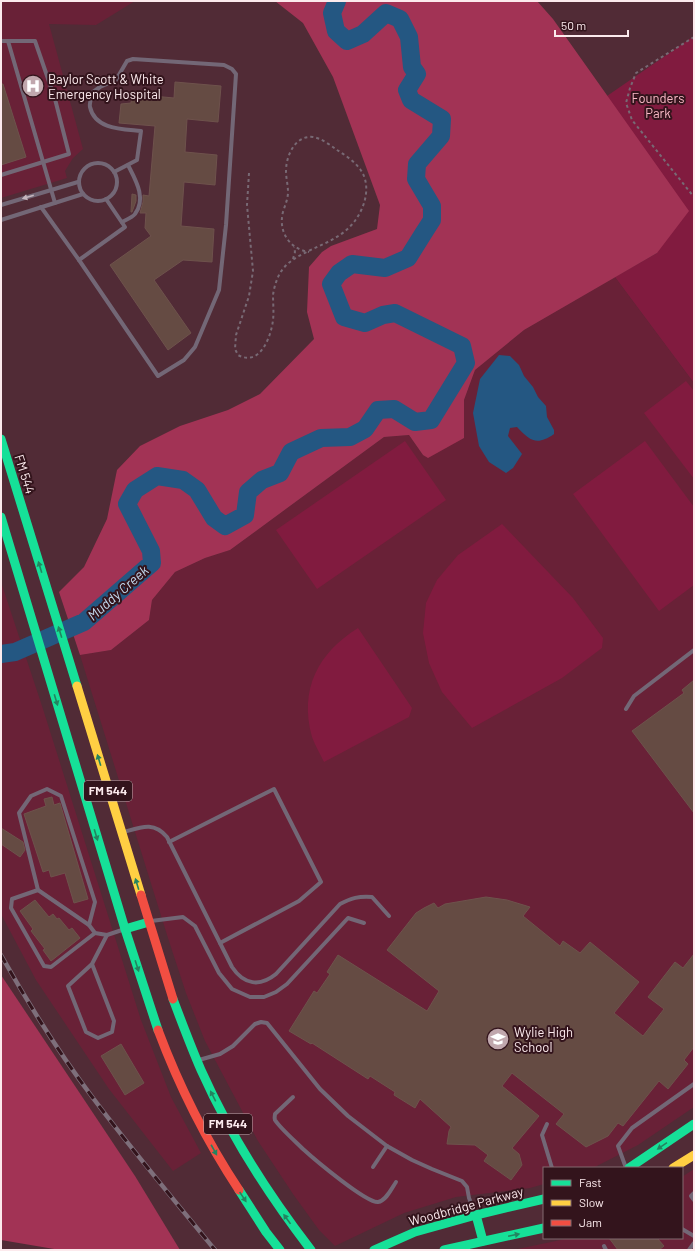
<svg xmlns="http://www.w3.org/2000/svg" width="695" height="1251" viewBox="0 0 695 1251" font-family="Barlow,sans-serif">
	<rect width="100%" height="100%" fill="#512b36"/>
	<g fill="#692137">
		<polygon points="1,1 135,1 96,25 49,24 83,149 73,158 65,171 67,178 1,198"/>
		<polygon points="615,277 694,383 694,1107 638,1145 593,1168 544,1168 544,1184 530,1188 456,1197 404,1213 335,1246 319,1230 293,1194 258,1141 205,1041 186,993 168,938 80,655 111,650 149,620 152,600 175,572 205,558 230,550 384,437 409,435 423,455 464,438 464,400 475,370 524,330"/>
		<polygon points="1,582 43,709 141,1020 171,1097 201,1153 173,1171 109,1089 36,980 1,914"/>
		<polygon points="694,1169 694,1250 513,1250 570,1238 682,1238 682,1177"/>
	</g>
	<g fill="#811b3f">
		<polygon points="694,36 694,383 615,277 657,253 607,96"/>
		<polygon points="686,381 694,391 694,479 644,413"/>
		<polygon points="405,441 446,500 317,589 276,530"/>
		<polygon points="645,441 694,507 694,585 659,611 573,494"/>
		<polygon points="502,524 573,598 603,638 602,648 562,678 472,728 442,692 429,663 423,633 426,603 437,580 458,555"/>
		<path d="M358,628L412,708L409,717L324,762C320,754 315,745 312,737C299,689 318,653 358,628Z"/>
	</g>
	<g fill="#a23355">
		<polygon points="275,1 537,1 553,19 689,211 657,253 524,330 475,370 464,400 464,438 428,458 423,455 409,435 384,437 230,550 205,558 175,572 152,600 149,620 111,650 80,655 59,592 84,567 107,519 117,470 140,446 180,426 228,410 260,394 314,339 307,312 309,267 322,252 331,246 377,229 380,205 333,77 303,23"/>
		<polygon points="1,975 135,1176 180,1250 60,1250 1,1240"/>
	</g>
	<path fill="#245782" d="M499,355L510,356L519,365L524,376L533,387L538,397L546,406L547,417L554,430V434C537,446 530,441 517,427L510,428L508,436L522,454L513,468L506,473L489,462L479,446L473,413L480,379Z"/>
	<g fill="none" stroke-linecap="round" stroke-linejoin="round">
		<polyline stroke="#245782" stroke-width="18" points="1,654 15,652 84,622 152,563 151,551 127,504 135,490 157,476 183,480 197,490 214,518 225,526 245,515 248,492 262,480 280,473 291,452 321,438 350,437 365,429 378,410 394,409 415,422 431,420 466,363 462,346 395,313 383,315 365,323 344,317 331,284 339,273 352,264 385,268 408,258 423,234 432,220 432,206 416,179 417,164 441,136 442,119 411,100 407,90 417,74 412,67 409,37 400,19 386,13 363,34 347,41 336,31 332,13 337,1"/>
	</g>
	<g fill="#654b43" stroke="#6e524c">
		<polygon points="175,82 221,86 218,122 187,119 185,152 217,155 215,185 184,182 181,226 214,229 212,262 183,260 154,280 191,333 168,350 110,265 151,236 145,228 146,213 140,213 143,202 143,195 149,196 155,126 119,123 121,104 131,103 132,94 174,98"/>
		<polygon points="1,84 3,84 26,157 1,165"/>
		<polygon points="132,194 136,195 136,201 132,212 131,212"/>
		<polygon points="694,680 694,813 632,731 684,693 682,690"/>
		<polygon points="52,797 54,805 60,803 88,899 74,903 65,873 51,877 49,870 43,872 24,814 46,806 44,799"/>
		<polygon points="1,828 23,842 25,850 20,857 1,844"/>
		<polygon points="486,897 507,900 530,907 523,916 560,946 563,941 580,953 590,942 639,982 614,1013 643,1036 664,1009 648,997 675,962 683,968 694,954 694,1047 684,1060 688,1064 668,1089 659,1081 623,1126 618,1123 608,1136 586,1147 556,1124 564,1114 512,1073 502,1086 539,1116 512,1148 519,1154 522,1165 511,1180 484,1161 488,1155 475,1145 447,1144 449,1131 451,1127 420,1099 415,1108 394,1095 395,1092 370,1076 368,1079 312,1043 311,1044 289,1031 314,991 317,993 330,974 327,972 338,955 427,1011 439,991 387,950 416,913 424,908 434,903 438,908 445,904"/>
		<polygon points="35,900 49,917 53,914 57,919 59,918 69,930 72,928 80,938 51,961 43,950 45,949 31,931 33,929 20,911"/>
		<polygon points="121,1044 144,1083 125,1095 101,1056"/>
		<polygon points="609,1238 657,1238 664,1246 659,1250 618,1250"/>
	</g>
	<g fill="none" stroke-linecap="round" stroke-linejoin="round">
		<g stroke="#786974" stroke-width="2" stroke-dasharray="3 3" stroke-linecap="butt">
			<polyline points="694,37 636,73 630,88 626,103 632,120 694,197"/>
			<path d="M249,173L247,205L253,271L249,296L236,335L235,349L238,355C260,367 271,337 273,320C274,312 273,303 273,295C274,288 276,281 279,275C292,249 334,248 354,222C365,208 372,185 360,169C354,161 345,155 337,150C330,145 321,138 313,137C295,135 286,156 286,171C286,178 288,185 288,192C288,199 285,205 283,212C278,231 289,249 309,252"/>
			<polyline points="293,259 295,252 294,247"/>
		</g>
		<g stroke="#736776" stroke-width="4">
			<polyline points="1,41 35,41 55,99 69,154 1,175"/>
			<polyline points="8,41 55,203"/>
			<circle cx="98" cy="182" r="19"/>
			<path d="M106,199L125,227L79,260L158,376L184,360L195,347L219,290L226,225L236,74L232,69L224,65L133,59L127,61L116,80L100,87L93,92C92,96 89,103 90,107C95,130 124,129 141,131L137,160L114,172"/>
			<polyline points="1,205 78,182"/>
			<polyline points="41,207 79,260"/>
			<polyline points="1,220 83,194"/>
			<path d="M122,222C126,220 133,217 135,214C147,198 135,179 128,165"/>
			<polyline points="626,709 634,696 694,650"/>
			<path d="M124,832C141,827 154,821 167,837L232,967C244,985 260,987 276,974L340,904C351,898 359,896 372,897L389,916"/>
			<polyline points="169,842 274,789 321,882 299,901 220,943"/>
			<polyline points="38,890 89,925 95,933 107,935"/>
			<polyline points="151,921 183,917 195,926 219,973 232,989 250,997 264,997 276,992 287,984 348,918 364,923"/>
			<polyline points="89,925 95,902 61,796 47,789 31,796 19,813 38,890 12,899 11,908 44,966 51,967 95,933"/>
			<polyline points="92,964 68,986 86,1032 98,1038 112,1032 114,1021 92,964 107,935 122,930"/>
			<polyline points="199,1060 220,1054 233,1046 255,1024 261,1022 267,1023 320,1089 348,1116 387,1146 412,1160 432,1169 462,1181 467,1187 469,1198 476,1215"/>
			<path d="M293,1097L275,1114C275,1116 274,1117 275,1120C280,1128 296,1142 303,1149C314,1159 366,1203 378,1202C386,1201 392,1188 396,1182"/>
			<polyline points="547,1124 542,1135 552,1168"/>
			<polyline points="373,1167 387,1146"/>
			<polyline points="626,1168 618,1146 632,1128 694,1084"/>
			<polyline points="694,1193 691,1196 694,1200"/>
			<polyline points="682,1229 694,1236"/>
			<polyline points="604,1246 606,1250"/>
			<polyline points="689,1250 694,1243"/>
		</g>
		<g stroke="#16e098" stroke-width="9">
			<polyline points="1,439 77,686"/>
			<polyline points="1,517 125,929 158,1030"/>
			<polyline points="125,929 149,922"/>
			<path d="M173,999C182,1023 191,1047 201,1070C230,1135 268,1194 311,1250"/>
			<polyline points="629,1168 694,1124"/>
			<polyline points="239,1190 266,1232 280,1250"/>
			<polyline points="476,1215 483,1241"/>
			<polyline points="374,1250 415,1232 476,1215 544,1199"/>
			<polyline points="444,1250 544,1228"/>
		</g>
		<g stroke="#ffcf43" stroke-width="9">
			<polyline points="77,686 141,895"/>
			<polyline points="673,1168 694,1155"/>
		</g>
		<g stroke="#f24e42" stroke-width="9">
			<polyline points="141,895 173,999"/>
			<path d="M158,1030C179,1086 206,1140 239,1190"/>
		</g>
		<g stroke="#7e6f7b" stroke-width="4.5">
			<path id="rail" d="M1,955C29,1005 59,1053 93,1098C132,1150 174,1200 215,1250"/>
		</g>
		<use href="#rail" stroke="#33141c" stroke-width="3" stroke-dasharray="9" stroke-linecap="butt"/>
	</g>
	<defs><path id="oneway-solid" d="M-6-.8H1V-3.2L6.5 0L1 3.2V.8H-6Z"/></defs>
	<use fill="#c5b6bd" href="#oneway-solid" transform="translate(28 197) rotate(164)"/>
	<g fill="#238460">
		<use href="#oneway-solid" transform="translate(40 567) rotate(-107)"/>
		<use href="#oneway-solid" transform="translate(60 632) rotate(-107)"/>
		<use href="#oneway-solid" transform="translate(56 700) rotate(73)"/>
		<use href="#oneway-solid" transform="translate(99 760) rotate(-107)"/>
		<use href="#oneway-solid" transform="translate(96 835) rotate(73)"/>
		<use href="#oneway-solid" transform="translate(137 884) rotate(-107)"/>
		<use href="#oneway-solid" transform="translate(137 966) rotate(72)"/>
		<use href="#oneway-solid" transform="translate(213 1096) rotate(-117)"/>
		<use href="#oneway-solid" transform="translate(662 1146) rotate(146)"/>
		<use href="#oneway-solid" transform="translate(214 1150) rotate(61)"/>
		<use href="#oneway-solid" transform="translate(243 1197) rotate(56)"/>
		<use href="#oneway-solid" transform="translate(287 1219) rotate(-126)"/>
		<use href="#oneway-solid" transform="translate(514 1235) rotate(-12)"/>
	</g>
	<defs>
		<g id="hospital-disc" transform="scale(1.15)"><circle r="9.5" fill="#c0a7ad" stroke="#33141c"/><path d="M-5-5h3v3.5h4V-5h3V5h-3V1.5h-4V5h-3Z" fill="#fff"/></g>
		<g id="school-disc" transform="scale(1.15)"><circle r="9.5" fill="#c0a7ad" stroke="#33141c"/><path d="M0-5L7-2L0 1L-7-2ZM-4 1L0 2.5L4 1V4Q0 6-4 4Z" fill="#fff"/></g>
	</defs>
	<g fill-rule="evenodd">
		<use href="#hospital-disc" x="33" y="86"/>
		<use href="#school-disc" x="498" y="1039"/>
	</g>
	<g text-anchor="middle" stroke-width="4" stroke-linejoin="round" paint-order="stroke">
		<g fill="#33141c" stroke="#c0aaae" stroke-width="1">
			<rect x="84" y="781" width="48" height="20" rx="3"/>
			<rect x="204" y="1114" width="48" height="20" rx="3"/>
		</g>
		<g font-size="12" font-weight="bold" fill="#fceaed">
			<text x="108" y="795">FM 544</text>
			<text x="228" y="1128">FM 544</text>
		</g>
		<g font-size="13" fill="#fceaed" stroke="#33141c" text-anchor="start">
			<text x="48" y="84">Baylor Scott &amp; White<tspan x="48" dy="15">Emergency Hospital</tspan></text>
			<text x="514" y="1037">Wylie High<tspan x="514" dy="15">School</tspan></text>
		</g>
		<g font-size="13" fill="#fab9c6" stroke="#33141c">
			<text x="658" y="103">Founders<tspan x="658" dy="15">Park</tspan></text>
		</g>
		<g font-size="13" fill="#fceaed" stroke="#33141c">
			<text transform="translate(25 474) rotate(73)" y="5">FM 544</text>
			<text transform="translate(466 1206) rotate(-15)" y="5">Woodbridge Parkway</text>
		</g>
		<g font-size="14" font-style="italic" fill="#c2d9ee" stroke="#33141c">
			<text transform="translate(118 593) rotate(-41)" y="5">Muddy Creek</text>
		</g>
	</g>
	<rect width="695" height="1251" fill="none" stroke="#fceaed" stroke-width="4"/>
	<rect x="543" y="1167" width="140" height="72" fill="#33141c" stroke="#836a70"/>
	<rect x="551" y="1180" width="20" height="6" fill="#16e098" stroke="#836a70"/>
	<text x="579" y="1187" font-size="12" fill="#fceaed">Fast</text>
	<rect x="551" y="1200" width="20" height="6" fill="#ffcf43" stroke="#836a70"/>
	<text x="579" y="1207" font-size="12" fill="#fceaed">Slow</text>
	<rect x="551" y="1220" width="20" height="6" fill="#f24e42" stroke="#836a70"/>
	<text x="579" y="1227" font-size="12" fill="#fceaed">Jam</text>
	<path d="M555 30v6h73v-6" fill="none" stroke="#fceaed" stroke-width="2"/>
	<text x="561" y="30" font-size="12" fill="#fceaed" stroke="#33141c" stroke-width="3" paint-order="stroke">50 m</text>
</svg>
